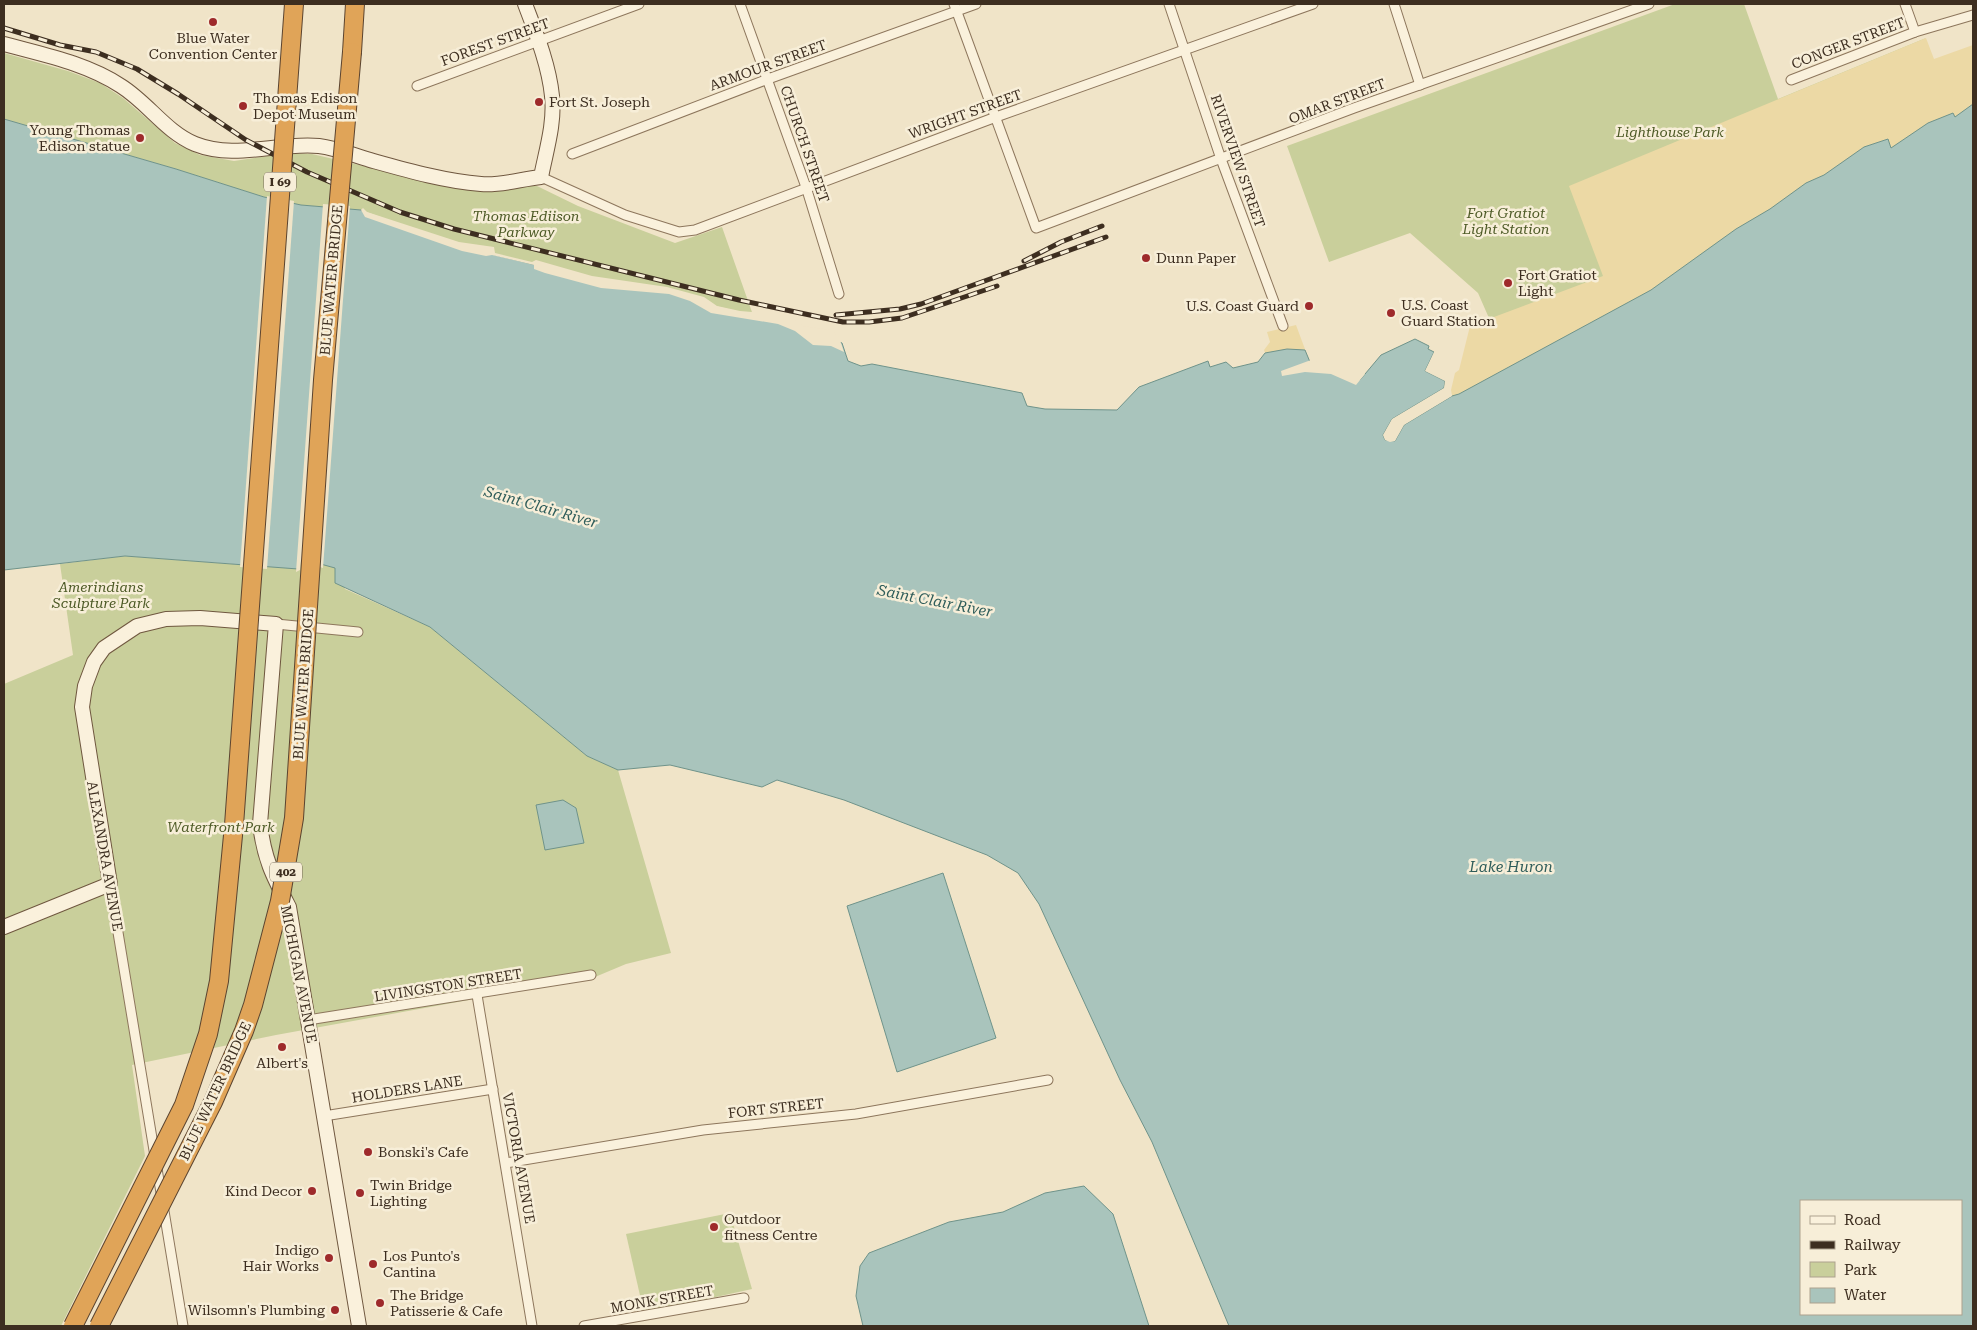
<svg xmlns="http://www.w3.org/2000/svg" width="1977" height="1330" viewBox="0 0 1977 1330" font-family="'Roboto Serif',serif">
	<rect width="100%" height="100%" fill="#f0e4c8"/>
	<g fill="#c9cf9b">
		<polygon points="1675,4 1744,4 1778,99 1926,38 1510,366 1478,293 1410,233 1329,262 1287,146"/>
		<polygon points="4,53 68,71 100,83 123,98 175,143 200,155 234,161 289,153 312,154 467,190 486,191 522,185 537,186 578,206 675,243 722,227 753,315 612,281 534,265 459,245 361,210 301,205 264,197 176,169 4,119"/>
		<polygon points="125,556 246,565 298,558 336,568 345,589 430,627 587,756 618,770 671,953 626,964 595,977 276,1035 132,1065 145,1156 61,1326 4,1326 4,684 73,655 60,564"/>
		<polygon points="730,1213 752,1289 644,1313 626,1234"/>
	</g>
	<g fill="#ecd9a5">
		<polygon points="1926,38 1934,59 1973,45 1973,122 1404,425 1452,396 1451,390 1455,373 1459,370 1470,326 1603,276 1569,186"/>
		<polygon points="1296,325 1309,360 1268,361 1264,350 1270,342 1267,332"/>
	</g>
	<g fill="#a9c4bc" stroke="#6f938a" fill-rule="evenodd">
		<path d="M1973,104V1326H1229L1152,1142L1120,1080L1039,904L1018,873L987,855L844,800L777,780L762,787L670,765L618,770L587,756L430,627L335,583V568L299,558L298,569L125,556L4,570V119L176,169L264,197L301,205L361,210L366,214L492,254L591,279L667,289L716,308L802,328L842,343L848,361L861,366L872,364L1022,393L1027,406L1045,409L1117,410L1139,387L1208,361L1210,367L1226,362L1233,368L1258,362L1265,353L1287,349L1305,350L1310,362L1360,380L1381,355L1415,339L1429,346L1428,349L1434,352L1425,371L1445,381L1444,388L1392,419L1383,435L1385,440L1395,441L1404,425L1452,396L1459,394L1651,290L1736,229L1770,209L1806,183L1824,175L1864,147L1888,139L1891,148L1928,123L1953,113L1955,117ZM1801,1201H1961V1314H1801Z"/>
		<polygon points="563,800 576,808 584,843 545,850 536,805"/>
		<polygon points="943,873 996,1038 897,1072 847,906"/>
		<polygon points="1084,1186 1113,1214 1149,1326 863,1326 856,1296 860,1266 869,1253 949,1222 1003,1212 1045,1193"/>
	</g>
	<g fill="#f0e4c8">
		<polygon points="267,196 294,201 267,569 240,567"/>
		<polygon points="323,204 350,206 323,568 301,561 300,570 296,572"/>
		<polygon points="363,208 367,212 459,242 494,247 495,253 532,262 536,260 592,276 667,287 704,297 717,306 740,311 774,314 782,318 794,319 803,326 831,330 839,337 844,352 831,346 813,345 795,331 778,324 711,313 690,301 669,294 601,288 545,273 534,269 534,265 492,255 486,256 462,251 365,217 361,210"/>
		<polygon points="1435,350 1436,353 1428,370 1447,379 1446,389 1394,420 1386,435 1387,438 1393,439 1402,423 1452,394 1452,396 1404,425 1395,441 1390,442 1385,440 1383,435 1392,419 1444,388 1445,381 1425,371"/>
		<polygon points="1311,360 1347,367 1359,377 1363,372 1365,374 1356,385 1331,374 1305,372 1282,376 1281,371"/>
	</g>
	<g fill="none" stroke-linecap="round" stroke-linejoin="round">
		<g stroke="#8d765c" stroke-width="11">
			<g id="street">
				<polyline points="740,4 806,187 839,294"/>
				<polyline points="954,4 1036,228 1354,108 1649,4"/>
				<polyline points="1169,4 1221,159 1283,326"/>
				<polyline points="1394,4 1420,85"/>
				<polyline points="1905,4 1915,32"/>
				<polyline points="1791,80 1915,32 1973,15"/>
				<polyline points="417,86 639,4"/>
				<polyline points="572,154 768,79 976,4"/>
				<polyline points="541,177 625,215 679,232 695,230 996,117 1313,4"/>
				<polyline points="276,624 358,632"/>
				<polyline points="110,884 183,1326"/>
				<polyline points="477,995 532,1326"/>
				<polyline points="308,1020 591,975"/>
				<polyline points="324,1116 493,1089"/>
				<polyline points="506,1163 703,1130 856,1114 1048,1080"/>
				<polyline points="584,1326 744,1298"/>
			</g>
		</g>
		<g stroke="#6f573f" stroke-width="16">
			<g id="secondary">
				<path d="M4,44C44,55 86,63 121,86C148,103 166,132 195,144C235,160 277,142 319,146C336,148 353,155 370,160C406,170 444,181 481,184C501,186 521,179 541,177C546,151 555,123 552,96C549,65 536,33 525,4"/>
				<path d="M4,927L110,884L82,707L85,686L94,662L104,648L137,626L166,619L200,618L276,624L260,824C264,859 273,876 289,907L359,1326"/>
			</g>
		</g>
		<g stroke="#5b4430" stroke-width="20">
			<polyline id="highway" points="352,52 355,4"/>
		</g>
		<use href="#street" stroke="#faf1dc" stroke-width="9"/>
		<use href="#secondary" stroke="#faf1dc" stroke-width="14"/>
		<use href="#highway" stroke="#e0a458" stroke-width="18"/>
		<g stroke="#3d2e20" stroke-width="5">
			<g id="rail">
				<polyline points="4,28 60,45 96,52 137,69 178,94 246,140 307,172 400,212 454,229 739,300 843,322 869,322 902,318 997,286"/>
				<polyline points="1024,261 1061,242 1102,226"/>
				<polyline points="836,315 900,309 921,304 1106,237"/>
			</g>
		</g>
		<use href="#rail" stroke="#f7eed8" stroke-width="3" stroke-dasharray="9" stroke-linecap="butt"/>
		<g stroke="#5b4430" stroke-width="20" stroke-linecap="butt">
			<g id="highway-bridge">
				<polyline points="73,1326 184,1105 208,1034 219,981 234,825 294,4"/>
				<polyline points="99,1326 213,1102 244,1031 253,1005 280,901 294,818 323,380 352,52"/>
			</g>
		</g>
		<use href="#highway-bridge" stroke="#e0a458" stroke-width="18"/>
	</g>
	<g fill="#9e2a2b" stroke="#f7eed8" stroke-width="2">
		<circle cx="213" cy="22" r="5"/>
		<circle cx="539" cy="102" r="5"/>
		<circle cx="243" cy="106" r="5"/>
		<circle cx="140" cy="138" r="5"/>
		<circle cx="1146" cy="258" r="5"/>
		<circle cx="1508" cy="283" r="5"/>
		<circle cx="1309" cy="306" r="5"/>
		<circle cx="1391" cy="313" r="5"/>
		<circle cx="282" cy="1047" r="5"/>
		<circle cx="368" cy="1152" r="5"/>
		<circle cx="312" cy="1191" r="5"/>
		<circle cx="360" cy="1193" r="5"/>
		<circle cx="714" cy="1227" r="5"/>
		<circle cx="329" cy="1258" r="5"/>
		<circle cx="373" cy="1264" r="5"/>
		<circle cx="380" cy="1303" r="5"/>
		<circle cx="335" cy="1310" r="5"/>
	</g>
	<g text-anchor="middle" stroke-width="5" stroke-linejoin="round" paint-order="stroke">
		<g fill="#f7eed8" stroke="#756857" stroke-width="1">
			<rect x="264" y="172.5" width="32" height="19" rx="4"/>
			<rect x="270" y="862.5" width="32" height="19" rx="4"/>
		</g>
		<g font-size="12" font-weight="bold" fill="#3d2e20">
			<text x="280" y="186">I 69</text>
			<text x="286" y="876">402</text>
		</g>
		<g font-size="14" fill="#3d2e20" stroke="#f7eed8" text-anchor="start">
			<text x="213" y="43" text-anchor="middle">Blue Water<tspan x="213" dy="16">Convention Center</tspan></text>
			<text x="253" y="103">Thomas Edison<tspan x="253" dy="16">Depot Museum</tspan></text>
			<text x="549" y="107">Fort St. Joseph</text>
			<text x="130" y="135" text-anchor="end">Young Thomas<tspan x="130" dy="16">Edison statue</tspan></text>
			<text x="1156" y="263">Dunn Paper</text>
			<text x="1518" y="280">Fort Gratiot<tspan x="1518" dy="16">Light</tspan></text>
			<text x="1401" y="310">U.S. Coast<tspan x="1401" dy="16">Guard Station</tspan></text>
			<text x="1299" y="311" text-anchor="end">U.S. Coast Guard</text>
			<text x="282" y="1068" text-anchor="middle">Albert's</text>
			<text x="378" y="1157">Bonski's Cafe</text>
			<text x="370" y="1190">Twin Bridge<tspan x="370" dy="16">Lighting</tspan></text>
			<text x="302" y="1196" text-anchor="end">Kind Decor</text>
			<text x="724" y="1224">Outdoor<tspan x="724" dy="16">fitness Centre</tspan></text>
			<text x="319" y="1255" text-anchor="end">Indigo<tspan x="319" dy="16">Hair Works</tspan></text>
			<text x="383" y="1261">Los Punto's<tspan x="383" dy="16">Cantina</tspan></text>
			<text x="390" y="1300">The Bridge<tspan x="390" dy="16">Patisserie &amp; Cafe</tspan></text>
			<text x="325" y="1315" text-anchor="end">Wilsomn's Plumbing</text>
		</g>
		<g font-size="14" fill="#3d2e20" stroke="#f7eed8">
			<text transform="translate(495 42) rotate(-20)" y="5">FOREST STREET</text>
			<text transform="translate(1848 43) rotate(-21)" y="5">CONGER STREET</text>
			<text transform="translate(768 65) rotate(-20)" y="5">ARMOUR STREET</text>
			<text transform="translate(1337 101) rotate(-21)" y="5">OMAR STREET</text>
			<text transform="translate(965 114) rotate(-20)" y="5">WRIGHT STREET</text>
			<text transform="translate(805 144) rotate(71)" y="5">CHURCH STREET</text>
			<text transform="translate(1238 161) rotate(71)" y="5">RIVERVIEW STREET</text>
			<text transform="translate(331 280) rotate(-85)" y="5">BLUE WATER BRIDGE</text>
			<text transform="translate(303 684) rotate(-86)" y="5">BLUE WATER BRIDGE</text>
			<text transform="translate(105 856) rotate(80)" y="5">ALEXANDRA AVENUE</text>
			<text transform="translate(299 974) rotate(79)" y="5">MICHIGAN AVENUE</text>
			<text transform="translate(448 985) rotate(-9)" y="5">LIVINGSTON STREET</text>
			<text transform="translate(407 1089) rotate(-9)" y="5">HOLDERS LANE</text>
			<text transform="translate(215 1091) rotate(-65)" y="5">BLUE WATER BRIDGE</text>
			<text transform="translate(776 1108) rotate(-6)" y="5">FORT STREET</text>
			<text transform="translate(519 1158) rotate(80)" y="5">VICTORIA AVENUE</text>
			<text transform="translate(662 1299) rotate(-10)" y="5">MONK STREET</text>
		</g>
		<g font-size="14" font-style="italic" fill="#4d5a26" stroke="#f7eed8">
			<text x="1670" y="137">Lighthouse Park</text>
			<text x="1506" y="218">Fort Gratiot<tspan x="1506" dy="16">Light Station</tspan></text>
			<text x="526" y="221">Thomas Ediison<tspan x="526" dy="16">Parkway</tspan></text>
			<text x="101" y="592">Amerindians<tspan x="101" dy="16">Sculpture Park</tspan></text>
			<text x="221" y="832">Waterfront Park</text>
		</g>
		<g font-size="15" font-style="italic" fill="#2f5d5a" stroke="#f7eed8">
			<text transform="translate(541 507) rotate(16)" y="5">Saint Clair River</text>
			<text transform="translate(935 601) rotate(11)" y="5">Saint Clair River</text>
			<text x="1511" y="872">Lake Huron</text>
		</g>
	</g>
	<rect width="1977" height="1330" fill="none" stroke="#3d2e20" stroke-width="10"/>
	<rect x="1800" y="1200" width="162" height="115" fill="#f7eed8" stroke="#ada18e"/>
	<rect x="1810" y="1216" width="25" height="8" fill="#faf1dc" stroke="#ada18e"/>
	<text x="1844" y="1225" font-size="15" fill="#3d2e20">Road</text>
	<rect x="1810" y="1241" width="25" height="8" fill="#3d2e20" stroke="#ada18e"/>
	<text x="1844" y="1250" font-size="15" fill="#3d2e20">Railway</text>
	<rect x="1810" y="1262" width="25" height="15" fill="#c9cf9b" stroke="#ada18e"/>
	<text x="1844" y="1275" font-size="15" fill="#3d2e20">Park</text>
	<rect x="1810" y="1288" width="25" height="15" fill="#a9c4bc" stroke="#ada18e"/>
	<text x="1844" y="1300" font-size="15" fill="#3d2e20">Water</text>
</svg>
